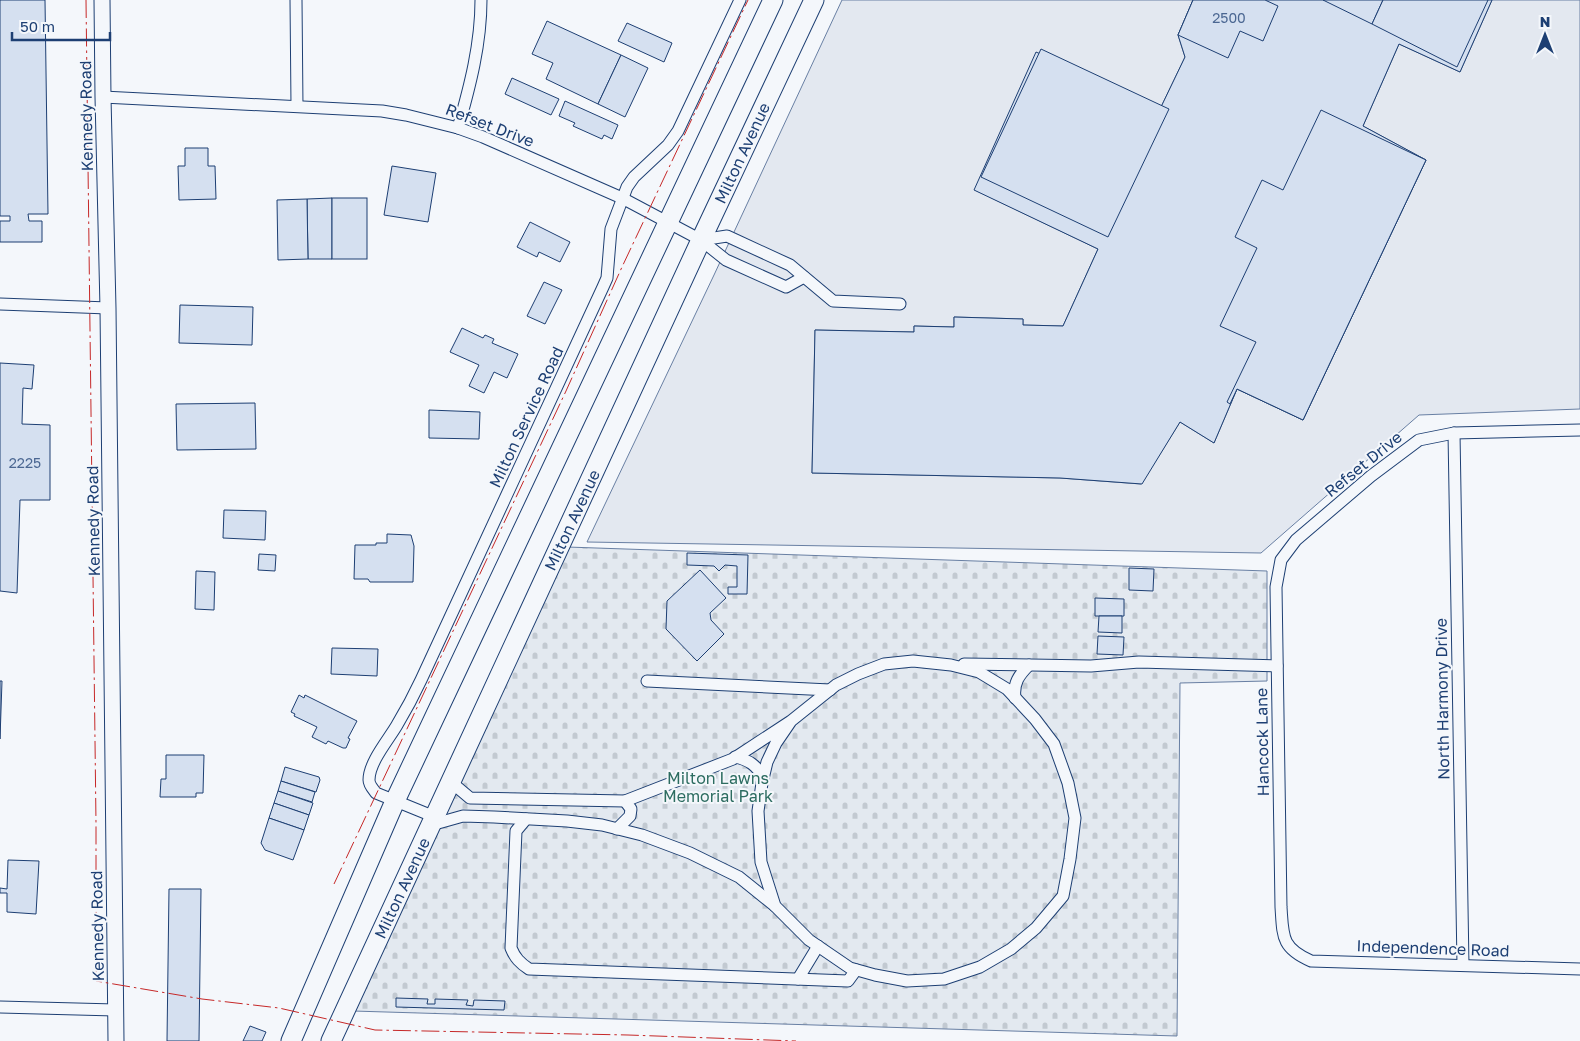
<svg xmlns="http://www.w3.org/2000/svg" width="1580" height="1041" viewBox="0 0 1580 1041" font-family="'Golos Text',sans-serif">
	<defs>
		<pattern id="cemetery-stones" width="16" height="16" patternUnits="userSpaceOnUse" patternTransform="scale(1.25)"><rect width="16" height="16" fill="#e3e9f0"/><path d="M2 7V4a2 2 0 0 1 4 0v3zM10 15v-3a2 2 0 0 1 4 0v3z" fill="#c2c9d1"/></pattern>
	</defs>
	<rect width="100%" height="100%" fill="#f4f7fb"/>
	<polygon fill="url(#cemetery-stones)" stroke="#687fa3" points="567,547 1267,571 1267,681 1180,683 1177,1036 353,1011"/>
	<polygon fill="#e3e8f0" stroke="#687fa3" points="842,0 1193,0 1178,35 1185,57 1161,107 975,190 1098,249 1063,326 1023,325 1023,319 954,317 954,327 914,326 914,332 815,330 812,473 1060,478 1141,484 1180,422 1214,443 1237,389 1303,420 1426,160 1363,126 1399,44 1460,72 1492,0 1580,0 1580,409 1419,415 1261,553 587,542 714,275"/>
	<g fill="#d5e0f0" stroke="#1d3f73">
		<polygon points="0,0 45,0 48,214 28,214 29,221 42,221 42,242 0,242 0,221 10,221 10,216 0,216"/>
		<polygon points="1193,0 1492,0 1460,72 1399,44 1363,126 1426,160 1303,420 1237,389 1214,443 1180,422 1142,484 1060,478 812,473 815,330 914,332 914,326 954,327 954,317 1023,319 1023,325 1063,326 1098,249 974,190 1036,52 1161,107 1185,57 1178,35"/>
		<polygon points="1193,0 1265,0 1278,6 1263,41 1240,31 1228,58 1178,35"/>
		<polygon points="1323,0 1383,0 1372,24"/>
		<polygon points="1383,0 1488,0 1457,67 1372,24"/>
		<polygon points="547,21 621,55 598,104 546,79 553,63 532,54"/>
		<polygon points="627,23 672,43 664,62 618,41"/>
		<polygon points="1041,49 1169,109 1108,237 981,177"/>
		<polygon points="621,55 648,68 625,117 598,104"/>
		<polygon points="512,78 559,99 551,115 505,94"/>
		<polygon points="565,101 618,125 612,139 604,135 602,139 573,126 575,123 559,116"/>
		<polygon points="1321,110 1426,160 1303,420 1237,389 1230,404 1227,402 1256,342 1220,326 1257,248 1235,237 1262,180 1283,190"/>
		<polygon points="185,148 208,148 208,166 215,166 216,199 179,200 178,166 185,166"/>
		<polygon points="392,166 436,173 428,222 384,215"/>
		<polygon points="332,198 332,259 308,259 307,199"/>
		<rect x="332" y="198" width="35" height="61"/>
		<polygon points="307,199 308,259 278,260 277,200"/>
		<polygon points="530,222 570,242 560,262 539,252 537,257 517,247"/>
		<polygon points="544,282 562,290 545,324 527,316"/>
		<polygon points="180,305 253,307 252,345 179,343"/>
		<polygon points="462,328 483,338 485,335 494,339 492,343 518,354 507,378 494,372 484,393 469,386 479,365 450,352"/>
		<polygon points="0,363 34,365 32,389 23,388 22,424 50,425 50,500 20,500 17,593 0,591"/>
		<polygon points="255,403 256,449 177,450 176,404"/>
		<polygon points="429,410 480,412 479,439 429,438"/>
		<polygon points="224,510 266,511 265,540 223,538"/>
		<polygon points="387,534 411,535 414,546 413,582 370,582 368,579 354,579 355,545 376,545 376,543 387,543"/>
		<polygon points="687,553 748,555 747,594 728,594 728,587 737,587 737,566 725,565 719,571 714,566 687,565"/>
		<polygon points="259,554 276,555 275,571 258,570"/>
		<polygon points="1129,568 1154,569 1153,591 1129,590"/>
		<polygon points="700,570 726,598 710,613 711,620 724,634 697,661 666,629 667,601"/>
		<polygon points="196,571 215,572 214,610 195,609"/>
		<polygon points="1095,598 1124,599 1124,616 1095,616"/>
		<polygon points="1099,616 1122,616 1122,633 1098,632"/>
		<polygon points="1098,636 1124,637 1123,655 1097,654"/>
		<polygon points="332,648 378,649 377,676 331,674"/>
		<polygon points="0,681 2,681 0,739"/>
		<polygon points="299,695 304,698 305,695 357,721 348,738 350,739 346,748 343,748 328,741 326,744 312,737 317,727 294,716 295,714 291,712"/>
		<polygon points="166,755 204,755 203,793 196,793 196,797 160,797 161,779 166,779"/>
		<polygon points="285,767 319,777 320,780 316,792 281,781"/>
		<polygon points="281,781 315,792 312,802 278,791"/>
		<polygon points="278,791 313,803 309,815 274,803"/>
		<polygon points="274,803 309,815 304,830 269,818"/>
		<polygon points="269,818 304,830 293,860 265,850 261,843"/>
		<polygon points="8,860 39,861 36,914 7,912 7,893 0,893 0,888 7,889"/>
		<polygon points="169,889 201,889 199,1041 167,1041"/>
		<polygon points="396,998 428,999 427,1004 435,1004 435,999 468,1000 466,1005 473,1006 474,1000 505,1001 504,1010 396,1007"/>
		<polygon points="250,1026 266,1032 262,1041 243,1041"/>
	</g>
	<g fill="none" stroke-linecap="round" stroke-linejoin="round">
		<g stroke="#1d3f73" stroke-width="13">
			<g id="minor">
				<polyline points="296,0 297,106"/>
				<polyline points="103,97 382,111 406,115 458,128 483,137 622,198 701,240 726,260 786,287 804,277"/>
				<path d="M458,128C470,86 481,44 481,0"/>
				<polyline points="701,240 727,236 790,265 833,301 900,304"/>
				<polyline points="0,304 108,308"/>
				<path d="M1580,430L1454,433L1419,440L1371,476L1296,540L1281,560L1276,587L1281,907C1283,936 1281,948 1311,961L1580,969"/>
				<polyline points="1454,433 1463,965"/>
				<polyline points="964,664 1091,666 1139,662 1277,666"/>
				<polyline points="647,681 830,690"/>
				<path d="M1015,698C1013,683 1019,675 1029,665"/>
				<path d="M735,757C749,760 756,765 763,777"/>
				<polyline points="451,782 470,798 625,801 733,759 791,721 836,685 858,674 884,664 913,661 951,665 979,672 1007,689 1035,719 1054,744 1068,783 1075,818 1070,859 1063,896 1036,928 1011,949 980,967 944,979 907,981 875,975 850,968 809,940 775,906 761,862 758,811 762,783 767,762 776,743 791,721"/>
				<path d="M435,817L376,793C373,789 369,785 369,780C369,762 389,739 397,725C406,710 414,695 421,680L603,287L607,278L611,229L627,187L634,177L668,145L678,131L740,0"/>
				<path d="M526,819L516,831L511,948C515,958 520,963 529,969L848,981L856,970"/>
				<polyline points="431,825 463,816 494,817 567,821 602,825 642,835 690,853 739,877 775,906"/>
				<polyline points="617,829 630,816 631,809 625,801"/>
				<polyline points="798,979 818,946"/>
				<polyline points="0,1007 115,1010"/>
			</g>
		</g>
		<g stroke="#1d3f73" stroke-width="17">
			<polyline id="tertiary" points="102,0 103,97 108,308 116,1041"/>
		</g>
		<g stroke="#1d3f73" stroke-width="21">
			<g id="primary">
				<polyline points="291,1041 395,801 773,0"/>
				<polyline points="331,1041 701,240 814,0"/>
			</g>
		</g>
		<use href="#minor" stroke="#f4f7fb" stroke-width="11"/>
		<use href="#tertiary" stroke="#f4f7fb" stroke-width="15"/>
		<use href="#primary" stroke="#f4f7fb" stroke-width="19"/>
		<g stroke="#c62828" stroke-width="1" stroke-dasharray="18 4 2.5 4" stroke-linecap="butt">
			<polyline points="86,0 96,823 96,981 202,999 279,1008 375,1030 628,1035 796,1041"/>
			<polyline points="334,884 566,391 622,267 748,0"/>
		</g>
	</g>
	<g text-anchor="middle" stroke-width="4" stroke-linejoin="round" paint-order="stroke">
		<g font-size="14" fill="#4b6792">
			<text x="1229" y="23">2500</text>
			<text x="25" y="468">2225</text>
		</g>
		<g font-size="16" fill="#1d3f73" stroke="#f4f7fb">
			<text transform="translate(86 116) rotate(-91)" y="6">Kennedy Road</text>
			<text transform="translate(490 125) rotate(21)" y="6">Refset Drive</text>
			<text transform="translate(742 153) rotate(-65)" y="6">Milton Avenue</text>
			<text transform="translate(526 417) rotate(-65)" y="6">Milton Service Road</text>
			<text transform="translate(1363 464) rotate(-39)" y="6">Refset Drive</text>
			<text transform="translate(572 520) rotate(-65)" y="6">Milton Avenue</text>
			<text transform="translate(93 521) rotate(-91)" y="6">Kennedy Road</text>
			<text transform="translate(1442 699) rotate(-91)" y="6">North Harmony Drive</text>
			<text transform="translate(1262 742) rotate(-91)" y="6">Hancock Lane</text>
			<text transform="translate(402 888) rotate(-65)" y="6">Milton Avenue</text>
			<text transform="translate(97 926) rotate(-91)" y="6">Kennedy Road</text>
			<text transform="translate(1433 948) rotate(2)" y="6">Independence Road</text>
		</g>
		<g font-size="16" fill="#2c6c60" stroke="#f4f7fb">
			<text x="718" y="784">Milton Lawns<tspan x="718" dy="18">Memorial Park</tspan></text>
		</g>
	</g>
	<g transform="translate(1545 35)" stroke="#f4f7fb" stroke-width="4" paint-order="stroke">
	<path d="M0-4L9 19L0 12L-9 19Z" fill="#1d3f73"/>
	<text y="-8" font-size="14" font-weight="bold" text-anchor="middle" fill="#1d3f73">N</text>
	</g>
	<path d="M12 32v8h98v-8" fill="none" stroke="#1d3f73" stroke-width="2.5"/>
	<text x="20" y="32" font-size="15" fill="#1d3f73" stroke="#f4f7fb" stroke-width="4" paint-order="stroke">50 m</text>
</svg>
